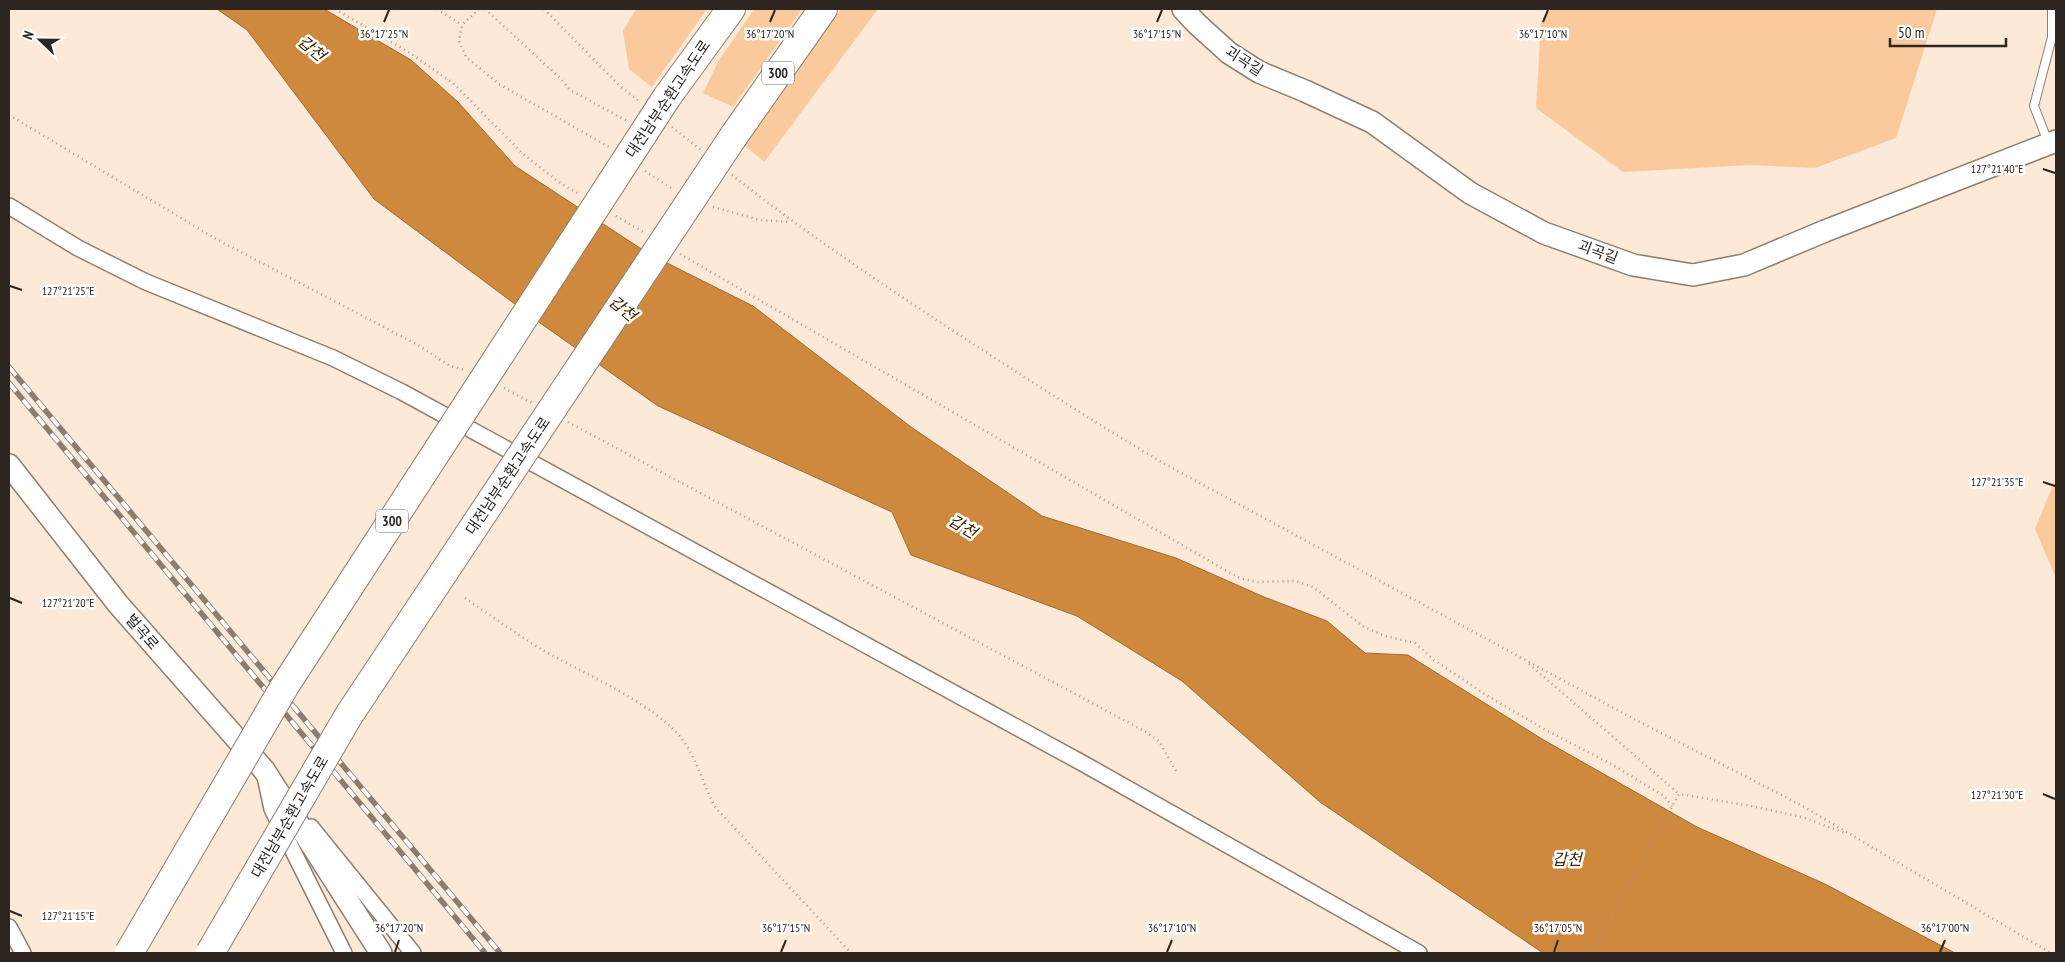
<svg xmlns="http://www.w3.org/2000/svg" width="2065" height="962" viewBox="0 0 2065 962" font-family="'PT Sans Narrow','Noto Sans KR',sans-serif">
	<rect width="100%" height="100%" fill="#fce9d7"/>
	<g fill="#faca9c">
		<polygon points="636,9 707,9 652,87 629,69 623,31"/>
		<polygon points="754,9 802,9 733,107 703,93 718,62"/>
		<polygon points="841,9 878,9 764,162 744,145"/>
		<polygon points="1551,9 1937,9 1896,138 1815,168 1750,165 1623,172 1536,108 1541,22"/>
		<polygon points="2056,478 2056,578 2035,529"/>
	</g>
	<polygon fill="#cf893c" stroke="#9e6b34" points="217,9 324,9 411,60 458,102 515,166 649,254 753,306 911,427 1042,516 1176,558 1264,597 1327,621 1365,653 1408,655 1542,739 1697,827 1825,884 1955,953 1543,953 1320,802 1182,681 1077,616 911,555 892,512 658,406 543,325 374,199 247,30"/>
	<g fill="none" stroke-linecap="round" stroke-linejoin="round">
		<g stroke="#907f6f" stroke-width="10">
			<polyline id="lane" points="2048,142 2034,106 2052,37 2052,9"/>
		</g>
		<g stroke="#907f6f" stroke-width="18">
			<g id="street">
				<polyline points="9,206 78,248 146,282 333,358 402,392 1084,764 1419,953"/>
				<polyline points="266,781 272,809 344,953"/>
				<polyline points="311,827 413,953"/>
				<polyline points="9,927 23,953"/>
			</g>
		</g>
		<g stroke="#907f6f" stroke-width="24">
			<g id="secondary">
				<polyline points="1183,9 1197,24 1229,53 1259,72 1305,91 1372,122 1470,193 1544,233 1633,265 1693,275 1744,265 1825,231 2056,141"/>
				<polyline points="9,465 118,604 264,770 381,953"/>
			</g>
		</g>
		<g stroke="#907f6f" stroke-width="30">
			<g id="highway">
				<polyline points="667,97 731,9"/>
				<polyline points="733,137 823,9"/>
			</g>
		</g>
		<g stroke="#a7998c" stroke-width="2.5" stroke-dasharray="1 4" stroke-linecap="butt">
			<polyline points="335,9 410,53 453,83 523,154 560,183 579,194"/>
			<polyline points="437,9 462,25"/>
			<polyline points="479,9 462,25 459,41 466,57 499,84 609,147"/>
			<polyline points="485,9 561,79 570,90 627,121"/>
			<polyline points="544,9 619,85 640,102"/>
			<polyline points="9,115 216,239 418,345 450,366 465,370"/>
			<polyline points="672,127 701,150"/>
			<polyline points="645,171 674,190"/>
			<path d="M732,175C812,238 898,295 984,351C1043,389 1102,427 1163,463L1632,718L1799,804L2051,953"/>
			<polyline points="713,207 760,220 791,222"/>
			<polyline points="616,216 645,233"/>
			<polyline points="680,254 1227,571 1242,579 1258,582 1296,581 1313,587 1364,627 1385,636 1415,643 1434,660 1486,695 1544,729 1613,765 1664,796 1672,806"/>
			<polyline points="504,388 532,403"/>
			<polyline points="568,422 1146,732 1159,741 1176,771"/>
			<path d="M465,598C490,615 515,633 541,649C582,673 654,703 682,739C697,759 703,784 715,807L851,953"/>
			<polyline points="1529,664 1679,794"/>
			<polyline points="1591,953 1679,794 1751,806 1802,817 1845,833"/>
		</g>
		<use href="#lane" stroke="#fff" stroke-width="8"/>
		<use href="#street" stroke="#fff" stroke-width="15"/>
		<use href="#secondary" stroke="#fff" stroke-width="21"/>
		<use href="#highway" stroke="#fff" stroke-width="28"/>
		<g stroke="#8a7d72" stroke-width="5.5">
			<g id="rail">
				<polyline points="9,367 500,953"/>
				<polyline points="9,383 485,953"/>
			</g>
		</g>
		<use href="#rail" stroke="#fff" stroke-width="4" stroke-dasharray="11" stroke-linecap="butt"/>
		<g stroke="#907f6f" stroke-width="30" stroke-linecap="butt">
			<g id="highway-bridge">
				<polyline points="129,953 286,684 667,97"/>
				<polyline points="210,953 349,715 733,137"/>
			</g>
		</g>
		<use href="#highway-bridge" stroke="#fff" stroke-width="28"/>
	</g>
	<path fill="none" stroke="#2d2620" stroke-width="2" d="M384,22L389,10M770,22L775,10M1157,22L1162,10M1543,22L1548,10M2043,169L2055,173M10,286L22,290M2043,482L2055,486M10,598L22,603M2043,794L2055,799M10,911L22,916M395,952L399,940M781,952L786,940M1167,952L1172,940M1554,952L1558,940M1940,952L1945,940"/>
	<g text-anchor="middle" stroke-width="5" stroke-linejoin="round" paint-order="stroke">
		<g fill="#fff" stroke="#6c6763" stroke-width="1">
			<rect x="762" y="61.5" width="32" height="23" rx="4"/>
			<rect x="376" y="509.5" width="32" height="23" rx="4"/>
		</g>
		<g font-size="14" font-weight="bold" fill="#2d2620">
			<text x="778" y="78">300</text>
			<text x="392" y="526">300</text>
		</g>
		<g font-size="15" fill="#2d2620" stroke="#fff">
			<text transform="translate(1244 61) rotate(33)" y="5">괴곡길</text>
			<text transform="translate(668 99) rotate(-56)" y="5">대전남부순환고속도로</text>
			<text transform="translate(1598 252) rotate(20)" y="5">괴곡길</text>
			<text transform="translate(508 476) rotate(-56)" y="5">대전남부순환고속도로</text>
			<text transform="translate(142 632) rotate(49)" y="5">벌곡로</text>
			<text transform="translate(290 817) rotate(-60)" y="5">대전남부순환고속도로</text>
		</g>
		<g font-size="16" font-style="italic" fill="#412503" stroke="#fff">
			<text transform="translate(312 48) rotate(40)" y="6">갑천</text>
			<text transform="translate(623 308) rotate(40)" y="6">갑천</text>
			<text transform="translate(963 526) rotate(31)" y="6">갑천</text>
			<text x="1567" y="865">갑천</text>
		</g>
	</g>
	<g font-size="12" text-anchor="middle" fill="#2d2620" stroke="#fff" stroke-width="5" stroke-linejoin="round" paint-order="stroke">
		<text x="384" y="38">36°17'25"N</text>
		<text x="770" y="38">36°17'20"N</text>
		<text x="1157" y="38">36°17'15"N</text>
		<text x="1543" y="38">36°17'10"N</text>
		<text x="1997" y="173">127°21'40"E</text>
		<text x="68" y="295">127°21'25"E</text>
		<text x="1997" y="486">127°21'35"E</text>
		<text x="68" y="607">127°21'20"E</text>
		<text x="1997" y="799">127°21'30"E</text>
		<text x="68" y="920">127°21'15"E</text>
		<text x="399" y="932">36°17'20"N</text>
		<text x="786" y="932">36°17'15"N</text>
		<text x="1172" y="932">36°17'10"N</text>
		<text x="1558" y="932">36°17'05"N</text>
		<text x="1945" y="932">36°17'00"N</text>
	</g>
	<rect width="2065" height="962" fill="none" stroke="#2d2620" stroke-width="20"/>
	<g transform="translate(40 40) rotate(292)" stroke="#ffffff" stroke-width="4" paint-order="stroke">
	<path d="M0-4L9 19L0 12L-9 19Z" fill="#2d2620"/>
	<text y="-8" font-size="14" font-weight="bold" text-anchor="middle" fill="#2d2620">N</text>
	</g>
	<path d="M1890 38v8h116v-8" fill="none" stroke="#2d2620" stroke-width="2.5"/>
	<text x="1898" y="38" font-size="15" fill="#2d2620" stroke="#ffffff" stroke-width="4" paint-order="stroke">50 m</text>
</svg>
